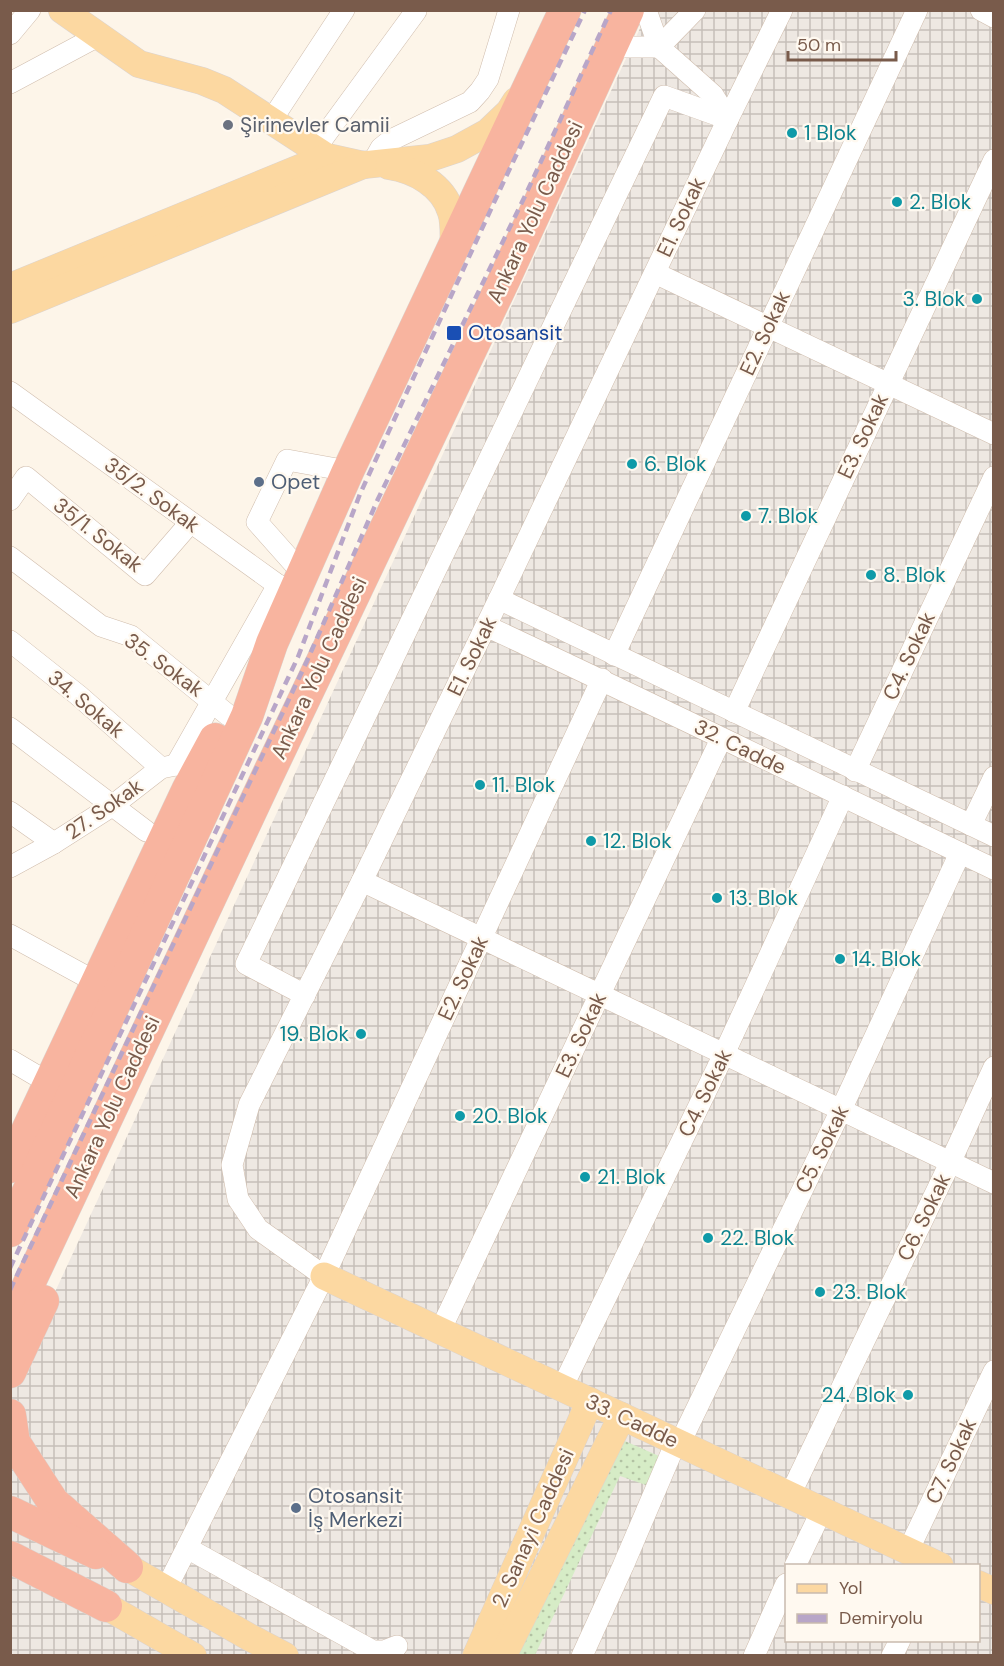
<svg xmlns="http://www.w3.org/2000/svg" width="1004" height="1666" viewBox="0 0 1004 1666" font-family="'DM Sans',sans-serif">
	<defs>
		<pattern id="industrial-grid" width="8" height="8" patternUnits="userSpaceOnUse" patternTransform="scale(1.5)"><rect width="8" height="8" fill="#eee8e2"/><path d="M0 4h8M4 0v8" fill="none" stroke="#c6bfb9"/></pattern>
		<pattern id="grass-dots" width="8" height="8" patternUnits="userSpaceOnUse" patternTransform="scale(1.5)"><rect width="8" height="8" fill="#d6ecc6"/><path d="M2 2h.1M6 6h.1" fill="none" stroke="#b2c2a3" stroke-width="1.8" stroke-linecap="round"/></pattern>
	</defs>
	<rect width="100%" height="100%" fill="#fdf5e9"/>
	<path fill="url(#industrial-grid)" fill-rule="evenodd" d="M648,11H993V1655L11,1656V1387ZM786,1566H978V1640H786Z"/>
	<polygon fill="url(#grass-dots)" points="618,1438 659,1456 646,1485 620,1476 535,1655 517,1656"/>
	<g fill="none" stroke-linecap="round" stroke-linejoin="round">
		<g stroke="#d0bdad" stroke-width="22">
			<g id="minor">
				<polyline points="646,10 659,47 713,95 728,119"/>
				<polyline points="981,10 994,17"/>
				<polyline points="10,34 30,10"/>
				<polyline points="611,47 659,47 695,10"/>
				<polyline points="10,83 98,36"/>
				<polyline points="271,121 344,10"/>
				<polyline points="315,149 416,11"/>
				<polyline points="372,164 381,148 391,140 470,102 480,91 488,79 509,10"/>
				<polyline points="655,273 994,434"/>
				<polyline points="10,392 278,585 296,592"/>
				<polyline points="10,500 26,477 145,575 190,523"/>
				<polyline points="10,557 101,626 131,636 228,715"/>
				<polyline points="304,575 257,522 287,460 348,471"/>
				<polyline points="499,599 994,836"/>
				<path d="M486,626C656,705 824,788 994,869"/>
				<polyline points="10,641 78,695 161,768"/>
				<polyline points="614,655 917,10"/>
				<polyline points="734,712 994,160"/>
				<polyline points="10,728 146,831"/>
				<polyline points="176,765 278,585"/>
				<polyline points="855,771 994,477"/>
				<polyline points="10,812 54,843"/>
				<polyline points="971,825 994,777"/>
				<polyline points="10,867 54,843 112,806 161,768 176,765 201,765"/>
				<polyline points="362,881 994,1183"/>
				<polyline points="10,935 96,982"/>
				<polyline points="305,995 246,964 664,96 728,119"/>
				<polyline points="10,1060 49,1083"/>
				<polyline points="324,1276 258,1229 238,1199 232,1165 249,1105 362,881 499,599 728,119 782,10"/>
				<polyline points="440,1331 721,739"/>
				<polyline points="562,1388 724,1054 843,796"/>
				<polyline points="680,1443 841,1110 960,853"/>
				<polyline points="790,1495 950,1163 994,1067"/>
				<polyline points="187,1548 373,1651 384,1651 397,1646"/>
				<polyline points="908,1551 994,1371"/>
				<polyline points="795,1566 822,1510"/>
				<polyline points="166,1589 324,1276 602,679"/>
				<polyline points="582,1656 623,1566 676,1442"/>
				<polyline points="754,1656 786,1584"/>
				<polyline points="892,1656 900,1640"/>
			</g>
		</g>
		<g stroke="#dcd4d0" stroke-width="28">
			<g id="major">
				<polyline points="62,10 139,64 202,81 224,90 327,157 363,165 430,158 457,149 488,132 509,112 516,101"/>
				<path d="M389,166C415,170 443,185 451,212C455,223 453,239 454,250"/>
				<polyline points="10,287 327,157"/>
				<polyline points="10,310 363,165"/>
				<polyline points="324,1276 940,1566"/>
				<polyline points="127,1567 249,1637 285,1656"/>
				<polyline points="978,1584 994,1591"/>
				<polyline points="106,1606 193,1656"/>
				<polyline points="476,1656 590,1401"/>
				<polyline points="503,1656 622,1416"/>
			</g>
		</g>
		<g stroke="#dcd4d0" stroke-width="33">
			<g id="highway">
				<polyline points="10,1167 188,789 215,739"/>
				<polyline points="10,1231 247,716 272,643 348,471 565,10"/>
				<polyline points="10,1324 266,779 504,280 628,10"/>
				<polyline points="10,1372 43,1301"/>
				<polyline points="10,1415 14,1442 53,1502 127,1567"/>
				<polyline points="10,1512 96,1553"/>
				<polyline points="10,1557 106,1606"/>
			</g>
		</g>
		<use href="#minor" stroke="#fff" stroke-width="21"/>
		<use href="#major" stroke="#fcd8a1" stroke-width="27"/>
		<use href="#highway" stroke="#f8b49f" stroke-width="32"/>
		<g stroke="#b8a6c8" stroke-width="4.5" stroke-dasharray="9 6" stroke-linecap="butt">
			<polyline points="10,1268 298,657 360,494 503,183 585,10"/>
			<polyline points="10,1290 307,661 378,499 525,196 611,10"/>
		</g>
	</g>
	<circle fill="#6b7280" stroke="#fff9f0" stroke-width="2" cx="228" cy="125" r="6"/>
	<g fill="#0f9aa8" stroke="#fff9f0" stroke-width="2">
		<circle cx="792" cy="133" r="6"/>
		<circle cx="897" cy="202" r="6"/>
		<circle cx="977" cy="299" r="6"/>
		<circle cx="632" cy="464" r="6"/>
		<circle cx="746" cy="516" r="6"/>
		<circle cx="871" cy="575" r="6"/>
		<circle cx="480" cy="785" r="6"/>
		<circle cx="591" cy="841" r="6"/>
		<circle cx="717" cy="898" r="6"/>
		<circle cx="840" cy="959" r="6"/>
		<circle cx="361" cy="1034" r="6"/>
		<circle cx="460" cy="1116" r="6"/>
		<circle cx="585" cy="1177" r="6"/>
		<circle cx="708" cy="1238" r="6"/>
		<circle cx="820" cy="1292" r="6"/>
		<circle cx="908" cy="1395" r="6"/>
	</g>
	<rect fill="#1a4fb4" stroke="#fff9f0" stroke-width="2" x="446" y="325" width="16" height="16" rx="3"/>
	<g fill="#5c6f8a" stroke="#fff9f0" stroke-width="2">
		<circle cx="259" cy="482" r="6"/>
		<circle cx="296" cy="1508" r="6"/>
	</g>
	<g text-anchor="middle" stroke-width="4.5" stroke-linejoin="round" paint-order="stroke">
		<g font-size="21" fill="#5b616d" stroke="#fff9f0" text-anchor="start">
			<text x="240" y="132">Şirinevler Camii</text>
		</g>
		<g font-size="21" fill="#0d838f" stroke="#fff9f0" text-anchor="start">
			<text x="804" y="140">1 Blok</text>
			<text x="909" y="209">2. Blok</text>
			<text x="965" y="306" text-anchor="end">3. Blok</text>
			<text x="644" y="471">6. Blok</text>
			<text x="758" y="523">7. Blok</text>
			<text x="883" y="582">8. Blok</text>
			<text x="492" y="792">11. Blok</text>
			<text x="603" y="848">12. Blok</text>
			<text x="729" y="905">13. Blok</text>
			<text x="852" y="966">14. Blok</text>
			<text x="349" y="1041" text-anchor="end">19. Blok</text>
			<text x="472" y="1123">20. Blok</text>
			<text x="597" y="1184">21. Blok</text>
			<text x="720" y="1245">22. Blok</text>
			<text x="832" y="1299">23. Blok</text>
			<text x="896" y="1402" text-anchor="end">24. Blok</text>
		</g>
		<g font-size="21" fill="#795b4b" stroke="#fff9f0">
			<text transform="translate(535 212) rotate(-65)" y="7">Ankara Yolu Caddesi</text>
			<text transform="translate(681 217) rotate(-65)" y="7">E1. Sokak</text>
			<text transform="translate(765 333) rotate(-65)" y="7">E2. Sokak</text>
			<text transform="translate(863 436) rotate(-65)" y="7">E3. Sokak</text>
			<text transform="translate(152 495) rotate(36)" y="7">35/2. Sokak</text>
			<text transform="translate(98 535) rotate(38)" y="7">35/1. Sokak</text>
			<text transform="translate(472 656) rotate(-64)" y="7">E1. Sokak</text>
			<text transform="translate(909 656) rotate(-65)" y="7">C4. Sokak</text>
			<text transform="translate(164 665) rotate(36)" y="7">35. Sokak</text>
			<text transform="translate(319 668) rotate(-65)" y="7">Ankara Yolu Caddesi</text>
			<text transform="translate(86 704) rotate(40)" y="7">34. Sokak</text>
			<text transform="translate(740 747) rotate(26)" y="7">32. Cadde</text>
			<text transform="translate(104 809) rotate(-35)" y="7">27. Sokak</text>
			<text transform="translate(463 978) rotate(-65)" y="7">E2. Sokak</text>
			<text transform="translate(581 1035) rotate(-65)" y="7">E3. Sokak</text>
			<text transform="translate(705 1093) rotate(-64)" y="7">C4. Sokak</text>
			<text transform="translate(112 1107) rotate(-65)" y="7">Ankara Yolu Caddesi</text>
			<text transform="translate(822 1149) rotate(-64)" y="7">C5. Sokak</text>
			<text transform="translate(924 1217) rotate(-64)" y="7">C6. Sokak</text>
			<text transform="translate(632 1421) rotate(25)" y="7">33. Cadde</text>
			<text transform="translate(951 1461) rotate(-65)" y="7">C7. Sokak</text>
			<text transform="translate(533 1528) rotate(-66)" y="7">2. Sanayi Caddesi</text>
		</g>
		<g font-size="21" fill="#164399" stroke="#fff9f0" text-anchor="start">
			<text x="468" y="340">Otosansit</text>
		</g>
		<g font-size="21" fill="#4e5e75" stroke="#fff9f0" text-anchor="start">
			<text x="271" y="489">Opet</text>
			<text x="308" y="1503">Otosansit<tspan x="308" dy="24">İş Merkezi</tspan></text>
		</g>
	</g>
	<rect width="1004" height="1666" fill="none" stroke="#795b4b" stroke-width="24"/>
	<rect x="785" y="1564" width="195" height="78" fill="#fff9f0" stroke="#c9baae" stroke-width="1.5"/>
	<rect x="797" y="1584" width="30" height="9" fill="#fcd8a1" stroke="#c9baae" stroke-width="1.5"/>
	<text x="839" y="1594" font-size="18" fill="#795b4b">Yol</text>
	<rect x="797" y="1614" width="30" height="9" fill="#b8a6c8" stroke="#c9baae" stroke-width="1.5"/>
	<text x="839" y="1624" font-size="18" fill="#795b4b">Demiryolu</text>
	<path d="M788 51v9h108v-9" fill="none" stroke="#795b4b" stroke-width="3"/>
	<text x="797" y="51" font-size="18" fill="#795b4b" stroke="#fff9f0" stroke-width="4.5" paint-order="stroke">50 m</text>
</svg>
